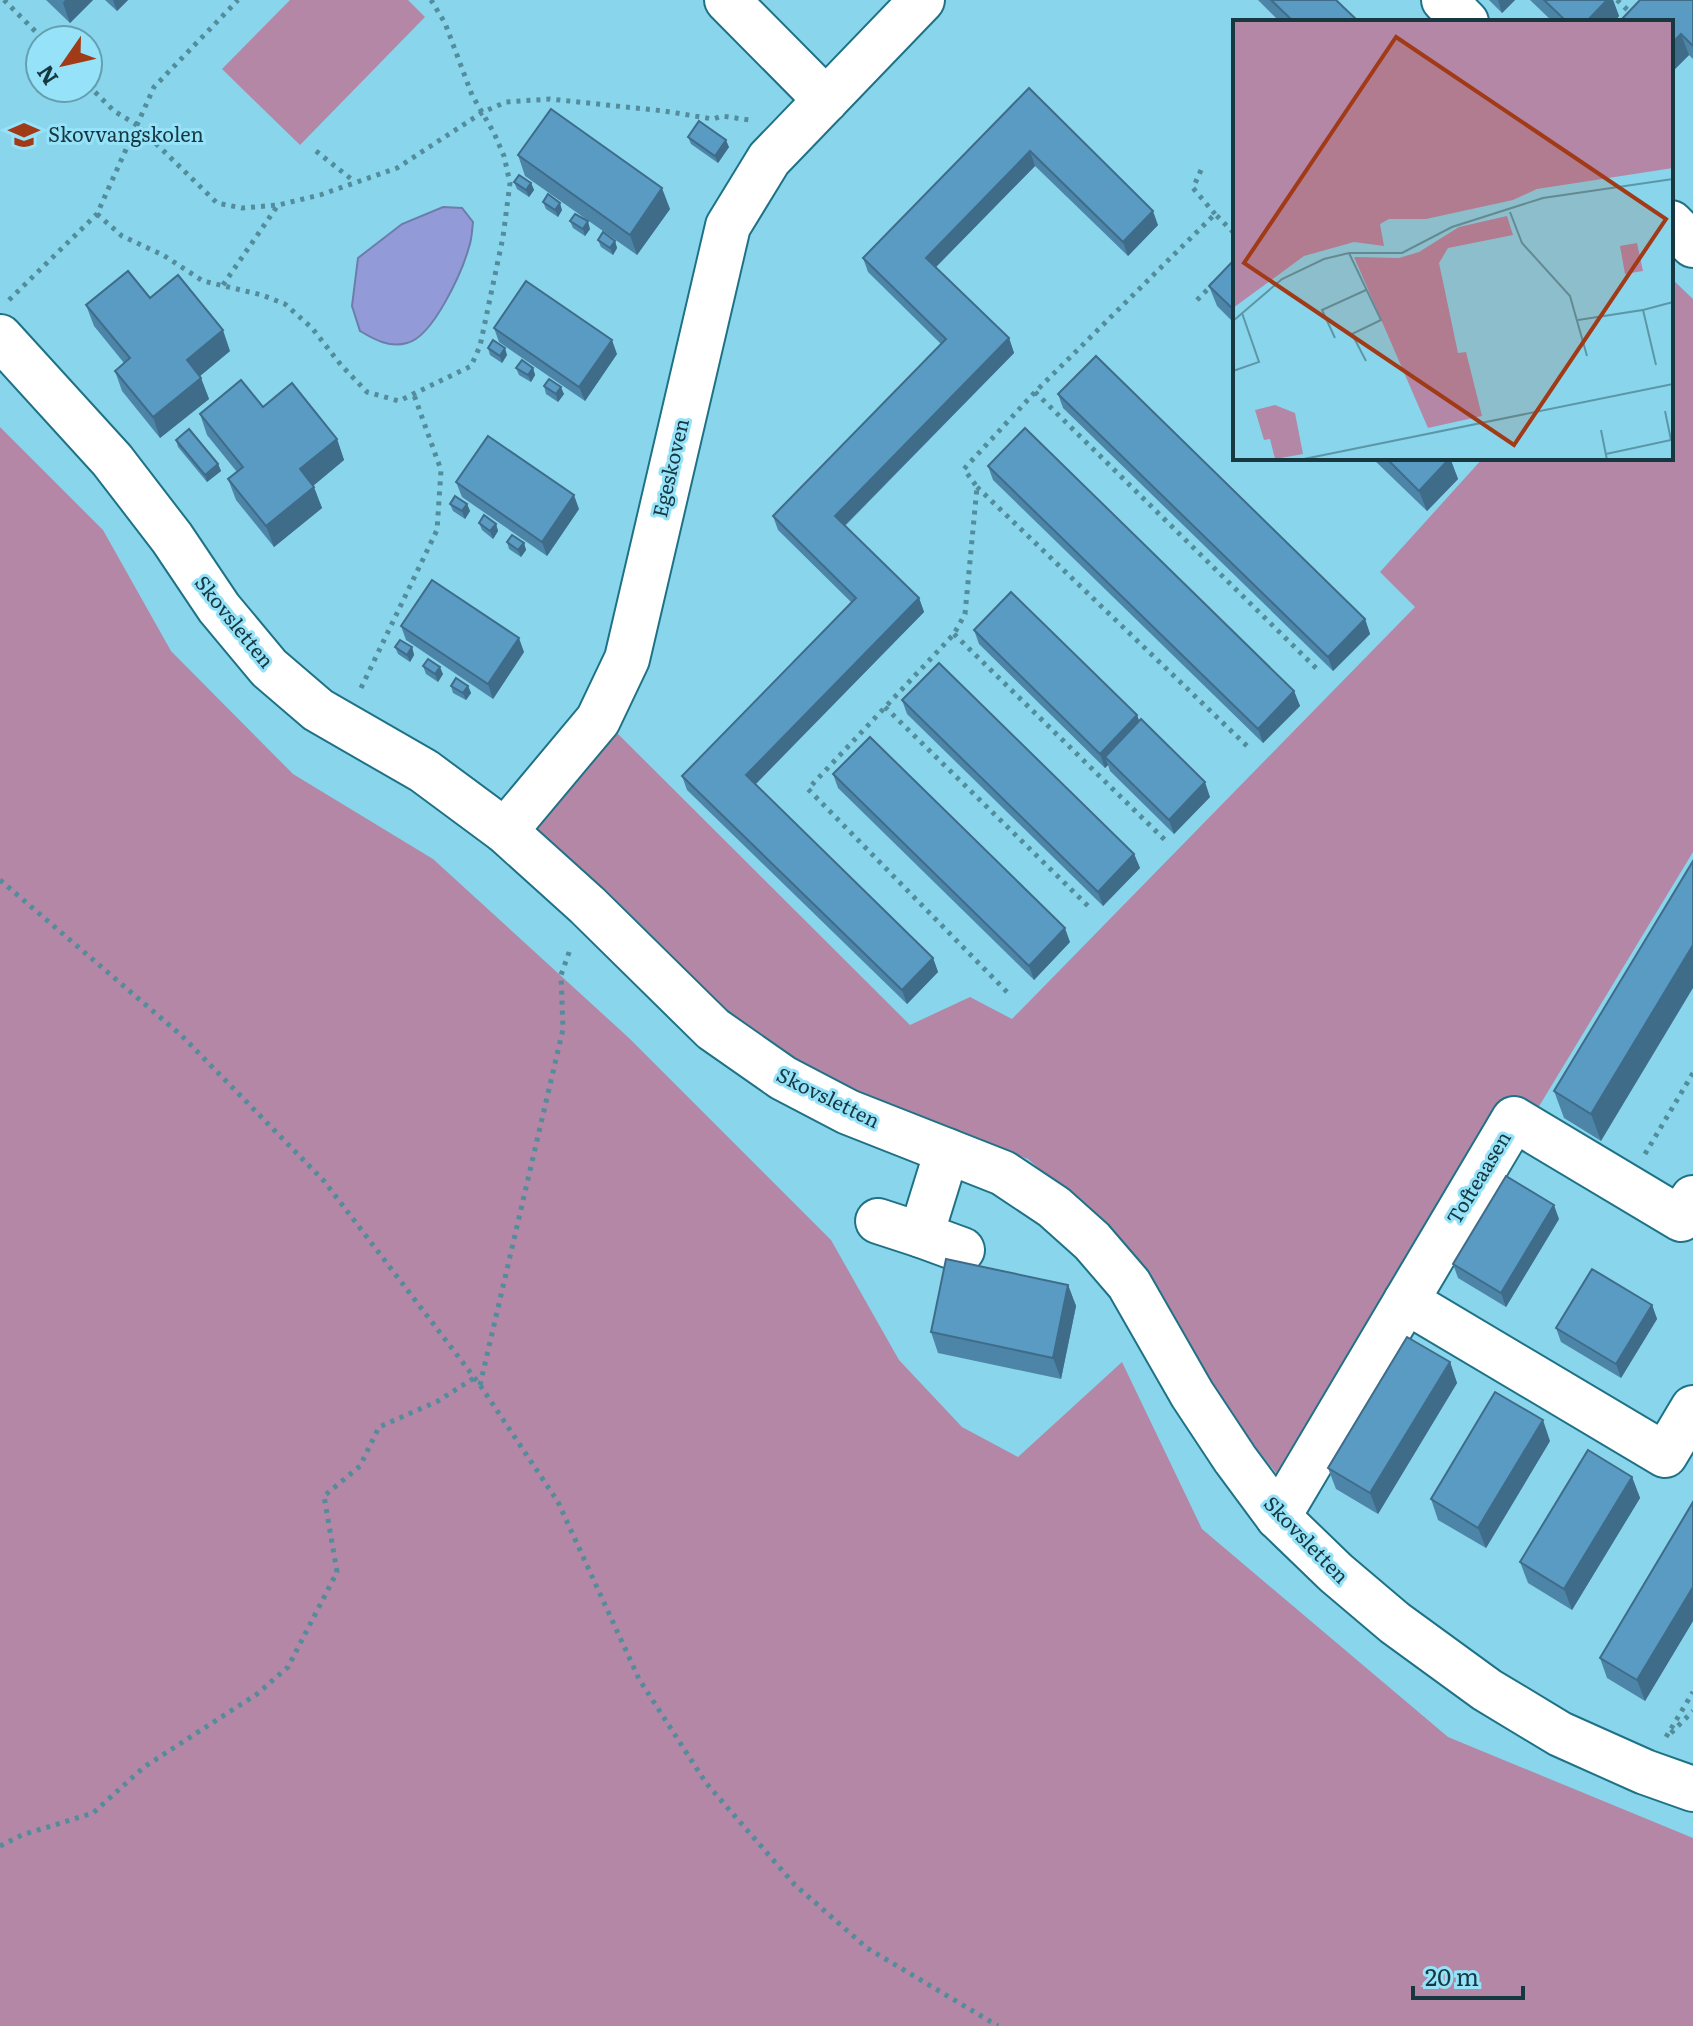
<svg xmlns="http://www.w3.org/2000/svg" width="1693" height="2026" viewBox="0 0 1693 2026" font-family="Literata,serif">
	<rect width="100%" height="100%" fill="#89d6ec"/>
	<g fill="#b487a6">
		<polygon points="290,0 408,0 425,17 300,145 222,69"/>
		<polygon points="1671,278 1693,299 1693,852 1538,1108 1510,1100 1280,1478 1211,1390 1126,1244 1028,1159 864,1097 759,1041 537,829 616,732 910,1025 970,997 1012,1019 1415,607 1380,572 1483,458 1671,458"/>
		<polygon points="0,427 103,530 171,651 293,774 433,859 629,1038 831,1240 899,1360 962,1427 1018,1457 1122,1362 1202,1529 1448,1737 1693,1838 1693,2026 0,2026"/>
	</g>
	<path fill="#929bd8" stroke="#6d7daa" stroke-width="2" d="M443,207L462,208L473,222C472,230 472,239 469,247C462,272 433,337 407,343C390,348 375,340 360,331L352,306L358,258L402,224Z"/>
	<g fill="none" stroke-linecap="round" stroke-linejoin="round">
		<g stroke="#1f7286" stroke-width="48">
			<g id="minor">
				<polyline points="727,0 826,100"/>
				<polyline points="1444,0 1466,22"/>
				<polyline points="1671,223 1693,245"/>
				<polyline points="0,337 112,460 172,538 219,608 269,668 318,710 424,771 505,831 587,905 713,1029 783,1078 848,1112 1003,1173 1054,1207 1092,1241 1129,1284 1192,1394 1235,1459 1278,1517 1336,1573 1395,1623 1487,1690 1560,1734 1645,1772 1693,1789"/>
				<polyline points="505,831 598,720 627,659 728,226 769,159 922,0"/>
				<polyline points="878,1221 921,1235 947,1151"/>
				<polyline points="921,1235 962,1250"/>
				<polyline points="1406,1301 1665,1455 1693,1408"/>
				<polyline points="1278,1517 1514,1119 1681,1219 1693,1198"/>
			</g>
		</g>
		<g stroke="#538c9b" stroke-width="5" stroke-dasharray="4 6" stroke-linecap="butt">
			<polyline points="4,0 44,40"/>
			<polyline points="1617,0 1632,14"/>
			<polyline points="88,85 114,111 137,125 217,203 242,208 278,205 320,195 397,168 483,112 506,102 550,99 664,111 713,119 722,116 749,120"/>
			<polyline points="316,151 355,182"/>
			<polyline points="1201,170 1193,188 1215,214"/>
			<polyline points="97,214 122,236 163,255 203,281 262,295 285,304 312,328 341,365 367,392 399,401 471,366 480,346 503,237 510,183 504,156 494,133 472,95 445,23 431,0"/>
			<polyline points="223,285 278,205"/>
			<polyline points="9,300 97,214 154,87 238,0"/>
			<polyline points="1197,300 1215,282"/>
			<polyline points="1035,392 1319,671"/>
			<polyline points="977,487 1248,747"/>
			<polyline points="954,634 1165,840"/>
			<polyline points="361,688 437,530 441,470 414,395"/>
			<polyline points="885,707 1090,908"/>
			<polyline points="0,880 182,1036 324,1181 480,1385 558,1502 639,1679 706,1783 795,1885 867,1948 998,2026"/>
			<polyline points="1007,992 808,789 954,634 965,614 977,487 964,469 1035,392 1215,214 1235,234"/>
			<polyline points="1645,1154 1693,1073"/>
			<polyline points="480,1385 563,1029 561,975 571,947"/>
			<polyline points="1671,1733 1693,1711"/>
			<polyline points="1666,1737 1693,1692"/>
			<polyline points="0,1846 22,1835 93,1813 144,1767 257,1694 288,1667 337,1572 324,1496 360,1466 379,1427 438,1401 474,1378"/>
		</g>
		<use href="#minor" stroke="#fff" stroke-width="44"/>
	</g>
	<g fill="#4d85a9">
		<polygon points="46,0 93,0 70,23"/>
		<polygon points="105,0 128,0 117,11"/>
		<polygon points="1258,0 1336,0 1359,22 1280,22"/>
		<polygon points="1489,0 1515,0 1502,13"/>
		<polygon points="1530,0 1613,0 1619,16 1614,22 1553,22"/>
		<polygon points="1693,0 1693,59 1689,55 1671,73 1671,22"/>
		<polygon points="1029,88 1158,225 1128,256 1035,166 936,267 1009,338 1014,353 845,526 919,598 924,612 755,784 933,958 938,972 907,1004 687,790 682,776 851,602 778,530 773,516 941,344 868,272 863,258"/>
		<polygon points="688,137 729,147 718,163 691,144"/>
		<polygon points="518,155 670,209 637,255 525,176"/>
		<polygon points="514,182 531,183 534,190 529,197 517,189"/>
		<polygon points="543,202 562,210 558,217 546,209"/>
		<polygon points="570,221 590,229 585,236 573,228"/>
		<polygon points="598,240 615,241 617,248 613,255 601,247"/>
		<polygon points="1235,259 1235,324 1217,306 1209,286"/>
		<polygon points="150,298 230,351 200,376 209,399 160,438 122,391 115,371 124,363 94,326 86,305"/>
		<polygon points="494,328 617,354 585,401 499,342"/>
		<polygon points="488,348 507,355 502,363 490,355"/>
		<polygon points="516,368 533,368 535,375 531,382 519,375"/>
		<polygon points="544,386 564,394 558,402 546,394"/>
		<polygon points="1058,394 1365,619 1370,634 1333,671 1063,408"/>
		<polygon points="263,407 337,439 344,460 313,486 322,508 274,547 236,500 228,479 237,472 207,435 200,414"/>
		<polygon points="176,440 218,464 221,471 207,482 178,447"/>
		<polygon points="1372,458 1450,458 1458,479 1427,511"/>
		<polygon points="988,466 1294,691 1300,706 1263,743 993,480"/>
		<polygon points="456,482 579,509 547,556 462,497"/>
		<polygon points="450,504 467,504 470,511 465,519 453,511"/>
		<polygon points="479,523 496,524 498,531 493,539 482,530"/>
		<polygon points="507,542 524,543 526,550 521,557 509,549"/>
		<polygon points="401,626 524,652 493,699 406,640"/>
		<polygon points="974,630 1137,715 1139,721 1210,797 1174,834 1110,771 1108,765 1105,768 979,644"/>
		<polygon points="395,647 412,647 414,655 410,662 398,654"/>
		<polygon points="423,666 443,674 438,682 426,674"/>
		<polygon points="451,686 468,686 471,693 466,700 453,693"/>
		<polygon points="902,700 1134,854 1140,868 1103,906 907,714"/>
		<polygon points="833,774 1070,942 1034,980 838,788"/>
		<polygon points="1693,861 1601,1141 1564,1118 1554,1091"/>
		<polygon points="1559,1219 1506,1307 1458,1278 1453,1264"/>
		<polygon points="1068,1285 1076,1306 1061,1379 938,1353 931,1332"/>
		<polygon points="1652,1305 1657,1319 1621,1378 1561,1342 1556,1328"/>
		<polygon points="1450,1362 1457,1383 1378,1514 1336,1489 1328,1468"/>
		<polygon points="1550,1441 1486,1548 1438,1520 1431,1499"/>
		<polygon points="1632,1477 1640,1498 1572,1610 1528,1583 1520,1562"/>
		<polygon points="1693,1502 1693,1621 1645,1701 1607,1678 1600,1658"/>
	</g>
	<g fill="#3f6c89">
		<polygon points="65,0 93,0 70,23 63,3"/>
		<polygon points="113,0 128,0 117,11"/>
		<polygon points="1498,0 1515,0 1502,13"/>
		<polygon points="1607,0 1613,0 1619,16 1614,22 1586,22"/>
		<polygon points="1681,34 1689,55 1671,73 1671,44"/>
		<polygon points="726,140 729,147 718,163 715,156"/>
		<polygon points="1030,151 1035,166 931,272 926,258"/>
		<polygon points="531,183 534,190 529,197 526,190"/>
		<polygon points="662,188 670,209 637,255 630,235"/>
		<polygon points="560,203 562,210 558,217 555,210"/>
		<polygon points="1153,211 1158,225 1128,256 1123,242"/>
		<polygon points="588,221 590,229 585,236 583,229"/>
		<polygon points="615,241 617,248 613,255 610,248"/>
		<polygon points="223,330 230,351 194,381 187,360"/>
		<polygon points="1009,338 1014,353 840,530 835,516"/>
		<polygon points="612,340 617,354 585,401 579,387"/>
		<polygon points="505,348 507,355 502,363 500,356"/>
		<polygon points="533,368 535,375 531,382 528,375"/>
		<polygon points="201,378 209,399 160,438 153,417"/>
		<polygon points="561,387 564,394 558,402 556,394"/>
		<polygon points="337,439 344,460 308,490 300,469"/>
		<polygon points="1450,458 1458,479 1427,511 1419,491"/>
		<polygon points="218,464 221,471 207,482 205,475"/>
		<polygon points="314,487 322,508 274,547 266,526"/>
		<polygon points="574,495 579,509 547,556 542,542"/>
		<polygon points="467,504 470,511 465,519 462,511"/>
		<polygon points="496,524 498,531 493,539 490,531"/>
		<polygon points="524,543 526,550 521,557 518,550"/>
		<polygon points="919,598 924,612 751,789 746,775"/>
		<polygon points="1365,619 1370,634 1333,671 1328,657"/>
		<polygon points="519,638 524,652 493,699 488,684"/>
		<polygon points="412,647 414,655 410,662 407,655"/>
		<polygon points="440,667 443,674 438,682 435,674"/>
		<polygon points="468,686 471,693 466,700 463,693"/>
		<polygon points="1294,691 1300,706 1263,743 1258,729"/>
		<polygon points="1137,715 1142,729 1105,757 1108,765 1105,768 1100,754"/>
		<polygon points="1205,782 1210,797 1174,834 1169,820"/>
		<polygon points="1134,854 1140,868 1103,906 1098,892"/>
		<polygon points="1065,928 1070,942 1034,980 1029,966"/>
		<polygon points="1693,945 1693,988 1601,1141 1591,1114"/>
		<polygon points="933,958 938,972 907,1004 902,990"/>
		<polygon points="1554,1205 1559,1219 1506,1307 1501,1293"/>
		<polygon points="1068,1285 1076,1306 1061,1379 1053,1358"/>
		<polygon points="1652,1305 1657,1319 1621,1378 1616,1364"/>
		<polygon points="1450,1362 1457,1383 1378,1514 1370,1493"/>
		<polygon points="1543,1420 1550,1441 1486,1548 1478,1528"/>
		<polygon points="1632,1477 1640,1498 1572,1610 1564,1589"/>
		<polygon points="1693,1587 1693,1621 1645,1701 1637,1680"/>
	</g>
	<g fill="#5a9bc4" stroke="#3f6c89" stroke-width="2">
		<polygon points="1271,0 1336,0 1359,22 1294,22"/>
		<polygon points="1544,0 1607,0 1586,22 1567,22"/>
		<polygon points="1640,0 1693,0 1693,46 1681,34 1671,44 1671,22 1619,22"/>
		<polygon points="1029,88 1153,211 1123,242 1030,151 926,258 1009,338 835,516 919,598 746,775 933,958 902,990 682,776 856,598 773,516 946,339 863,258"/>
		<polygon points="551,109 662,188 630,235 518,155"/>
		<polygon points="699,121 726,140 715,156 688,137"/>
		<polygon points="519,175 531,183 526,190 514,182"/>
		<polygon points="548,194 560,203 555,210 543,202"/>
		<polygon points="575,214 588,221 583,229 570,221"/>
		<polygon points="603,232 615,241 610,248 598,240"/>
		<polygon points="1235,259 1235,311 1209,286"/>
		<polygon points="128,271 150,298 178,275 223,330 187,360 201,378 153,417 115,371 130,358 86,305"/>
		<polygon points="526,281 612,340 579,387 494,328"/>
		<polygon points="493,340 505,348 500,356 488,348"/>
		<polygon points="1096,356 1365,619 1328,657 1058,394"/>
		<polygon points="522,360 533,368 528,375 516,368"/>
		<polygon points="549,379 561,387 556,394 544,386"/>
		<polygon points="241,380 263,407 292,383 337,439 300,469 314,487 266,526 228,479 243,467 200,414"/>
		<polygon points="1025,428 1294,691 1258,729 988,466"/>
		<polygon points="189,429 218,464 205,475 176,440"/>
		<polygon points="488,436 574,495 542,542 456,482"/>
		<polygon points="1386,458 1450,458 1419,491"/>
		<polygon points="455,496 467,504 462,511 450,504"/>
		<polygon points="484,515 496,524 490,531 479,523"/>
		<polygon points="512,535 524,543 518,550 507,542"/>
		<polygon points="432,580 519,638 488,684 401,626"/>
		<polygon points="1011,592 1137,715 1100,754 974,630"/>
		<polygon points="400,640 412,647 407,655 395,647"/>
		<polygon points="428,659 440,667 435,674 423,666"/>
		<polygon points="939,663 1134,854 1098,892 902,700"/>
		<polygon points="456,678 468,686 463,693 451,686"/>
		<polygon points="1141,719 1205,782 1169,820 1105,757"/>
		<polygon points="870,737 1065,928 1029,966 833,774"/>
		<polygon points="1693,861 1693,945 1591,1114 1554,1091"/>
		<polygon points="1506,1176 1554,1205 1501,1293 1453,1264"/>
		<polygon points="946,1259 1068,1285 1053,1358 931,1332"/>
		<polygon points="1592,1269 1652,1305 1616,1364 1556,1328"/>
		<polygon points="1407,1337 1450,1362 1370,1493 1328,1468"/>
		<polygon points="1495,1392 1543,1420 1478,1528 1431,1499"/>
		<polygon points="1588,1450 1632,1477 1564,1589 1520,1562"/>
		<polygon points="1693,1502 1693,1587 1637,1680 1600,1658"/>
	</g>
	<defs>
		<g id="school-bare" transform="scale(2.4)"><path d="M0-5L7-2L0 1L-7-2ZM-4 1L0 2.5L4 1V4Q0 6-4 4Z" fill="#a13a17" stroke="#96e3f9" stroke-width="2.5" paint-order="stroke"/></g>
	</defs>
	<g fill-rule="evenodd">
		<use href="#school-bare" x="24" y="135"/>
	</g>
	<g text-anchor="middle" stroke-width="6" stroke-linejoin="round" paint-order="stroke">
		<g font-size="20" fill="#173840" stroke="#96e3f9" text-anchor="start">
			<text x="48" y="142">Skovvangskolen</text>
		</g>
		<g font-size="20" fill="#173840" stroke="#96e3f9">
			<text transform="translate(671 468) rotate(-77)" y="7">Egeskoven</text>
			<text transform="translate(234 622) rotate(51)" y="7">Skovsletten</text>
			<text transform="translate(828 1098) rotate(26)" y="7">Skovsletten</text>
			<text transform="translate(1479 1178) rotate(-59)" y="7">Tofteaasen</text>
			<text transform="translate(1306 1540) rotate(46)" y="7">Skovsletten</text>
		</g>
	</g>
	<g transform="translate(1233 20)">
		<rect width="440" height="440" fill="#89d6ec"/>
		<path d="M0,0H440V148L304,169L280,180L193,199H156L147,204L151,226L121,222L71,236L0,288ZM274,196L280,215L215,228L206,243L225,333L233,332L249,396L195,408L121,237L166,238L186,232L226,207ZM404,223L410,251L392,254L387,226ZM42,385L62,393L70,434L42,439L37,419L31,420L22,390Z" fill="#b487a6"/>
		<path fill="none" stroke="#5b97a7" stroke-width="2" d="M277,192L289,223L337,276L354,336M116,233L148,300L119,314L133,341M410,290L440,282M345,300L410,290L423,345M0,301L49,259L91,239L116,233H169L219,207L310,178L440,159M102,318L89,290L133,270M0,351L26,342L9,293M368,410L374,440M373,434L438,420L432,391M66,440L440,364"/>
		<path fill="#a13a17" fill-opacity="0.15" stroke="#a13a17" stroke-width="4" d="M163,17L433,199L281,425L11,243Z"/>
		<rect width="440" height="440" fill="none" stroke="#173840" stroke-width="4"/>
	</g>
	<g transform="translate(64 64) rotate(236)"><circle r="38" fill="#96e3f9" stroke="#639faf" stroke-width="2"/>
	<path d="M0-6L14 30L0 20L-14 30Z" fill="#a13a17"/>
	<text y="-12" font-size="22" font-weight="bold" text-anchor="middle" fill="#173840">N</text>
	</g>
	<path d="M1413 1986v12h110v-12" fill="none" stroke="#173840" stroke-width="4"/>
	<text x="1425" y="1986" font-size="24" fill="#173840" stroke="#96e3f9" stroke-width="6" paint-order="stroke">20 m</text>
</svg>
